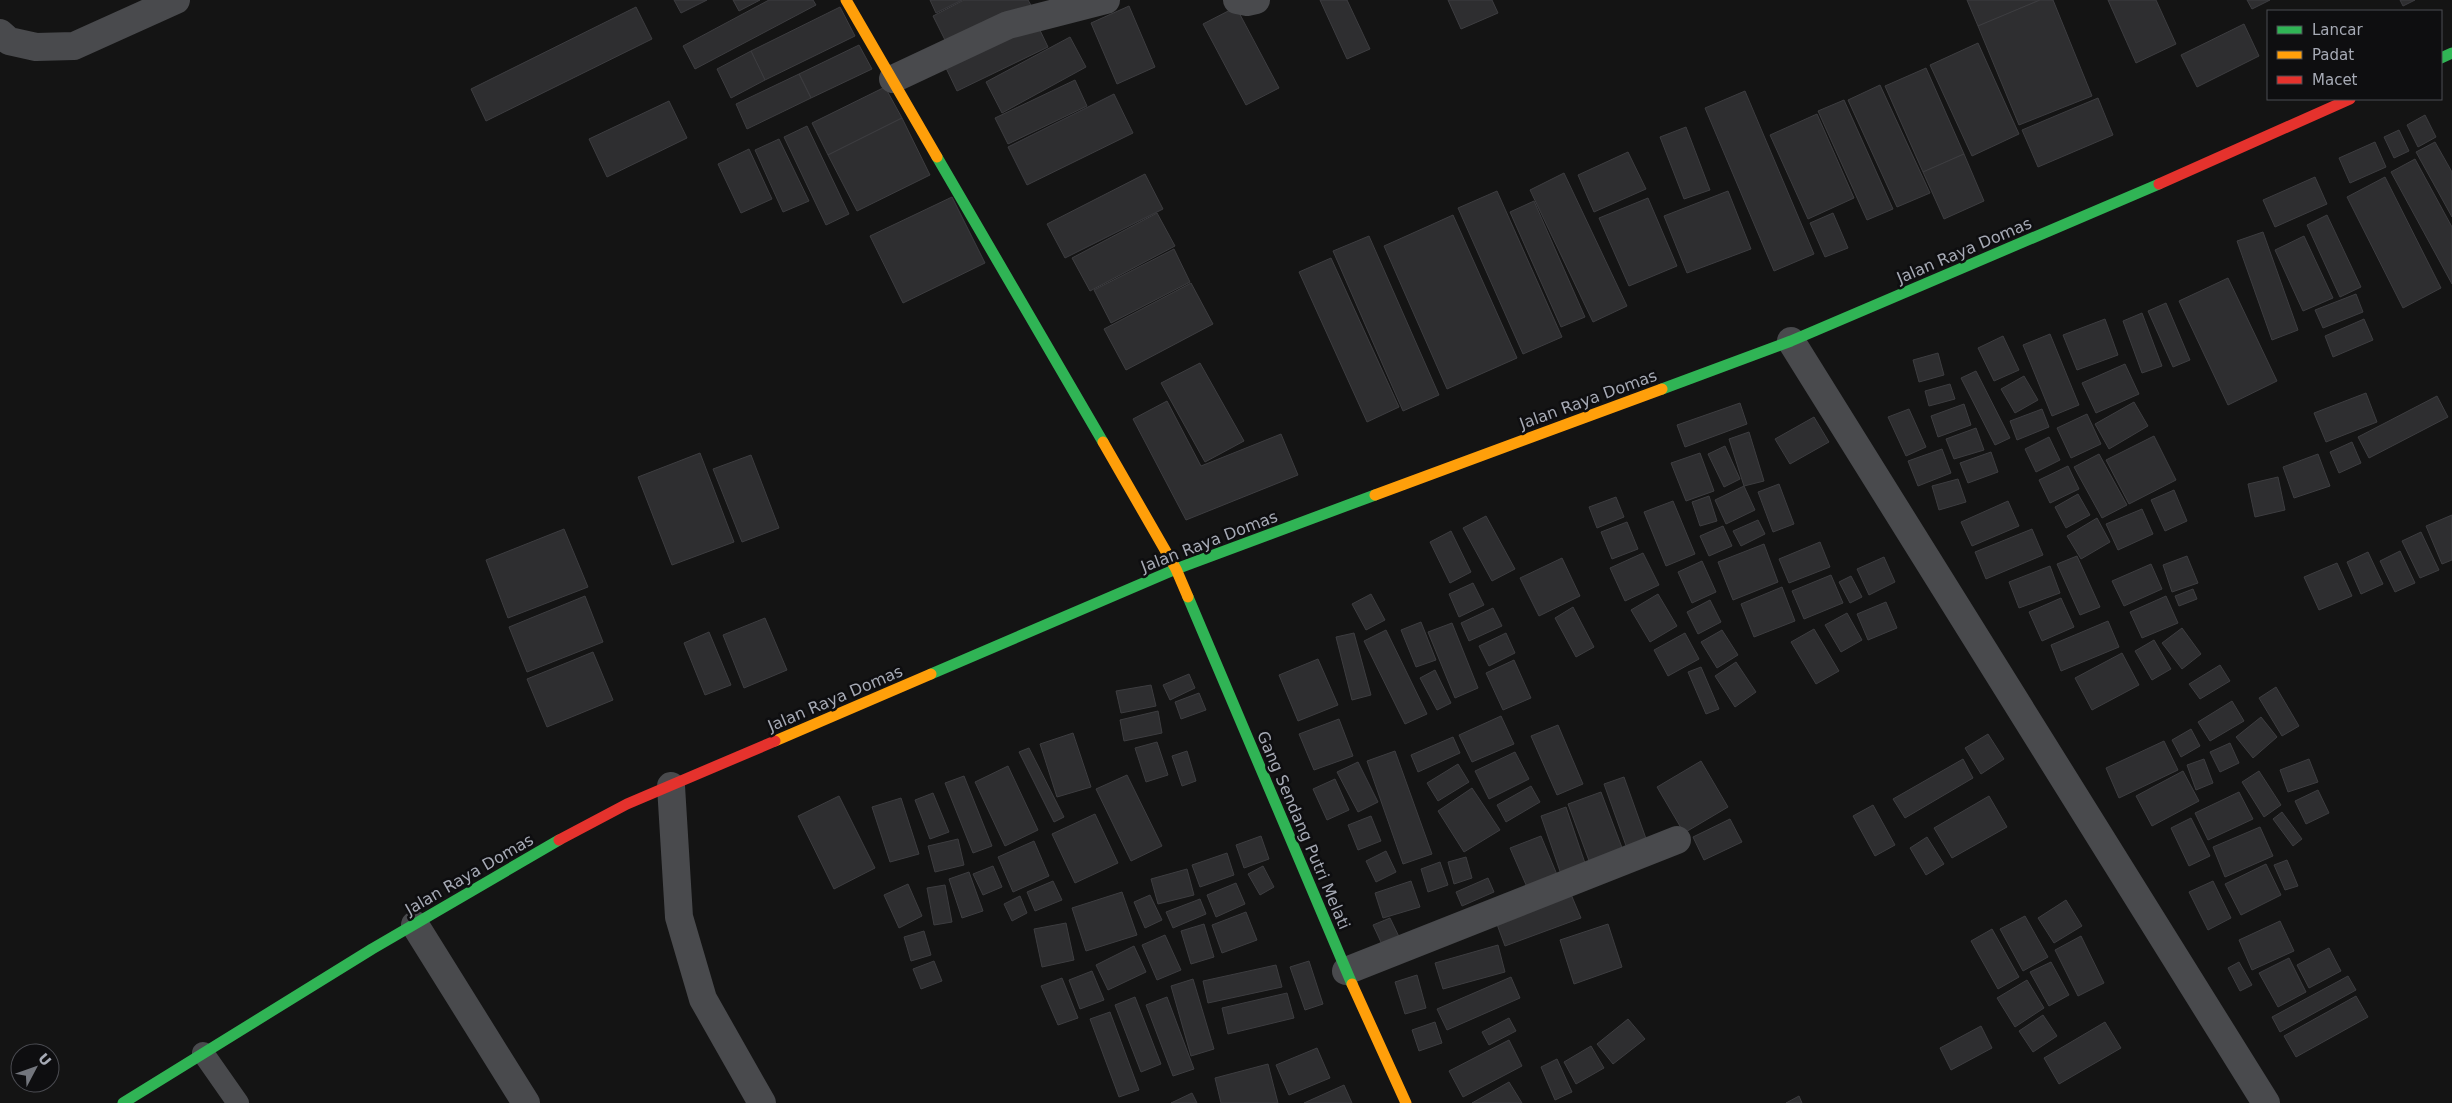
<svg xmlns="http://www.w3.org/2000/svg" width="2452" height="1103" viewBox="0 0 2452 1103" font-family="'DejaVu Sans',sans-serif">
	<rect width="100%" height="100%" fill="#141414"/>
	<g fill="#2e2e30" stroke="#3d3d40">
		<polygon points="674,0 707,0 681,13"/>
		<polygon points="733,0 760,0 739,11"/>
		<polygon points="769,0 813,0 816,5 695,69 683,46"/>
		<polygon points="930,0 962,0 936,13"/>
		<polygon points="964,0 1028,0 1032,7 949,48 933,16"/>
		<polygon points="1320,0 1347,0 1370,49 1347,59"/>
		<polygon points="1448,0 1492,0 1498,13 1461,29"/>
		<polygon points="1967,0 2040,0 1978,26"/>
		<polygon points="2040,0 2053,0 2092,96 2019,125 1978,26"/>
		<polygon points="2108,0 2156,0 2176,44 2136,63"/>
		<polygon points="2247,0 2270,0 2252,9"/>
		<polygon points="2400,0 2415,0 2403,6"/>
		<polygon points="1129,6 1155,67 1117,84 1091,23"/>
		<polygon points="636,7 652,39 486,121 471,89"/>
		<polygon points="840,7 855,36 765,80 751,51"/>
		<polygon points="1236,7 1279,88 1246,105 1203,24"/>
		<polygon points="1037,24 1048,47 957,91 946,68"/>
		<polygon points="2244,24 2259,56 2197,87 2181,55"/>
		<polygon points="1070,37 1086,67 1002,113 986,82"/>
		<polygon points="1978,43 2019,134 1972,156 1930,65"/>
		<polygon points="859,45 872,69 811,98 799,74"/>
		<polygon points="751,51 765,80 731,98 717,69"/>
		<polygon points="1926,68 1964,154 1923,172 1885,86"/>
		<polygon points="799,74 811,98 747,129 736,104"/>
		<polygon points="1075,80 1087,106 1008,144 995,118"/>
		<polygon points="1880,85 1930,193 1897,207 1848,100"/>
		<polygon points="885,87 902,118 828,155 812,123"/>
		<polygon points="1745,91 1814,254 1774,271 1705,108"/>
		<polygon points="1114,94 1133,133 1027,185 1008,147"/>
		<polygon points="2098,98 2113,135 2038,167 2022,130"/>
		<polygon points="1844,100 1893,209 1867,220 1818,111"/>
		<polygon points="669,101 687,138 607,177 589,139"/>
		<polygon points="1817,114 1854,198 1808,219 1770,135"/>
		<polygon points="2425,115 2436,137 2418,147 2407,125"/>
		<polygon points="902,118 930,175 857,211 828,155"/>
		<polygon points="807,126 849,214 826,225 784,137"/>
		<polygon points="1686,127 1710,190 1684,199 1660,137"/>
		<polygon points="2399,130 2409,151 2394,158 2384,137"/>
		<polygon points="779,139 809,201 783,212 755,150"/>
		<polygon points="2375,142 2386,167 2350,183 2339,158"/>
		<polygon points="2435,142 2452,172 2452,217 2416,152"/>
		<polygon points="749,149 772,199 741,213 718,164"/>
		<polygon points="1628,152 1646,189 1594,212 1578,175"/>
		<polygon points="1964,154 1984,201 1944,219 1923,172"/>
		<polygon points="2415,159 2452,227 2452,284 2391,172"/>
		<polygon points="1564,173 1627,306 1593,322 1530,190"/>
		<polygon points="1145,174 1163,209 1065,258 1047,224"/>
		<polygon points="2315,177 2327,204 2275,227 2263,200"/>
		<polygon points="2385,177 2441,288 2403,308 2347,197"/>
		<polygon points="1497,191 1562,337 1523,354 1458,208"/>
		<polygon points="1728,191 1751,249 1687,273 1664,216"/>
		<polygon points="952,197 985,263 903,303 870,236"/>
		<polygon points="1648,198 1677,266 1629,286 1599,218"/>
		<polygon points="1534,201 1585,317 1561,327 1510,212"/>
		<polygon points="1157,213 1175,246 1090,291 1072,258"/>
		<polygon points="1833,213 1848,248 1825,257 1810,223"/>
		<polygon points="1453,215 1517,358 1447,389 1384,246"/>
		<polygon points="2327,215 2361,287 2340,297 2307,225"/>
		<polygon points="2263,232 2298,330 2272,340 2237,241"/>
		<polygon points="1369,236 1439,395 1403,411 1333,251"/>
		<polygon points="2304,236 2333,298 2303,311 2275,250"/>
		<polygon points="1174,249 1190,282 1111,323 1094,290"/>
		<polygon points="1331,258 1399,407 1367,422 1299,272"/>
		<polygon points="2228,278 2277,381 2228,405 2179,301"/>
		<polygon points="1191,283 1213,324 1126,370 1104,329"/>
		<polygon points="2356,294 2363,312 2323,328 2315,310"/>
		<polygon points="2166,303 2190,360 2173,367 2148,311"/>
		<polygon points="2142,313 2162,366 2142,373 2123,321"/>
		<polygon points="2105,319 2118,355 2077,370 2063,335"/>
		<polygon points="2364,319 2373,340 2333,357 2325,336"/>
		<polygon points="2050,334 2079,405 2052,416 2023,345"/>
		<polygon points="2003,336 2019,370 1994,381 1978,348"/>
		<polygon points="1938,353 1944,375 1919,382 1913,360"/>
		<polygon points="1200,363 1244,441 1205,462 1161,383"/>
		<polygon points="2125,364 2139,394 2096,413 2082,383"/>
		<polygon points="1976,371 2010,438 1995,445 1961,378"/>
		<polygon points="2024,376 2038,400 2015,413 2001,389"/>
		<polygon points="1950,384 1955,399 1929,406 1925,391"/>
		<polygon points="2366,393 2377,422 2326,442 2314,413"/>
		<polygon points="2437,396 2448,417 2369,458 2358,437"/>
		<polygon points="1167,401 1201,466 1281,434 1298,475 1186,520 1133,419"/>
		<polygon points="2134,402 2148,426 2109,449 2095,424"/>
		<polygon points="1740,403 1747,424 1685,447 1677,425"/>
		<polygon points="1964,404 1971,425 1938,437 1931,416"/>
		<polygon points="1909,409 1926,447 1906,456 1888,417"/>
		<polygon points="2042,409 2049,427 2017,440 2010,421"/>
		<polygon points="2087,414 2101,444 2071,458 2057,428"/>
		<polygon points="1814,417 1829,442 1790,464 1775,439"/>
		<polygon points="1976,428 1984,450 1954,459 1946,439"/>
		<polygon points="1749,432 1764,481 1744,486 1729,439"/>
		<polygon points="2154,436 2176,480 2129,504 2106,460"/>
		<polygon points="2049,437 2060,460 2036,472 2025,449"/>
		<polygon points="2352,442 2361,463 2339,473 2330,452"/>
		<polygon points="1725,446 1740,479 1724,487 1708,454"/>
		<polygon points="1942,449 1951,473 1918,486 1908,461"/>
		<polygon points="1991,452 1998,472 1968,483 1960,463"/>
		<polygon points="700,453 734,542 672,565 638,477"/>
		<polygon points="1700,453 1714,491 1686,501 1671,463"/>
		<polygon points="2099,454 2127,505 2102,518 2074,467"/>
		<polygon points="2318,454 2330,486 2294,498 2283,467"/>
		<polygon points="751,455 779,528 742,542 713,469"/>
		<polygon points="2068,466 2079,489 2050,503 2039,480"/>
		<polygon points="2278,477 2285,510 2255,517 2248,484"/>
		<polygon points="1958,479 1966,502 1939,510 1932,486"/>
		<polygon points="1779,484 1794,524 1773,532 1758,492"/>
		<polygon points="1744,486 1755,510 1726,524 1715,500"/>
		<polygon points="2174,490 2187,521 2165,531 2151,500"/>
		<polygon points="2078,494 2090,515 2066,528 2055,507"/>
		<polygon points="1709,496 1717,521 1700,526 1692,502"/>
		<polygon points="1616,497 1624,517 1597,528 1589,507"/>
		<polygon points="1673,501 1695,554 1666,566 1644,512"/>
		<polygon points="2008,501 2019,526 1972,546 1961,522"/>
		<polygon points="2142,509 2153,534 2118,550 2106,524"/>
		<polygon points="2452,515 2452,560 2442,564 2426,526"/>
		<polygon points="1486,516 1515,569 1492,581 1463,528"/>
		<polygon points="2097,518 2110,542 2081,559 2067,536"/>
		<polygon points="1758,520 1765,534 1741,546 1733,531"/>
		<polygon points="1627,522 1638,549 1612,559 1601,532"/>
		<polygon points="1723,526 1732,546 1709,556 1700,536"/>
		<polygon points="564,529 588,587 508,618 486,560"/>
		<polygon points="2032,529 2043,555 1986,579 1975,552"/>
		<polygon points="1451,531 1471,572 1450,583 1430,542"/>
		<polygon points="2421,532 2439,570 2420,578 2402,541"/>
		<polygon points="1820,542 1830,567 1789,583 1779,559"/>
		<polygon points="1764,544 1778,582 1733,600 1718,562"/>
		<polygon points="2400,551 2415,583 2395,592 2380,561"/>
		<polygon points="2368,552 2383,584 2361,594 2347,562"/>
		<polygon points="1643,553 1659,585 1625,601 1610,568"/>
		<polygon points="2077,556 2100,607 2080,615 2057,564"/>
		<polygon points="2187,556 2198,583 2172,592 2163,565"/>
		<polygon points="1884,557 1895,582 1869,595 1857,569"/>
		<polygon points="1562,558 1580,596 1539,616 1520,578"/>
		<polygon points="1702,561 1716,592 1692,603 1678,572"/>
		<polygon points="2337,563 2352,596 2319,610 2304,577"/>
		<polygon points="2151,564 2162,589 2124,606 2112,581"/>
		<polygon points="2050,566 2060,593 2019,608 2009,582"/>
		<polygon points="1831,575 1843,603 1804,619 1792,591"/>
		<polygon points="1851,576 1862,597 1850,603 1839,582"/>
		<polygon points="1473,583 1484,605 1459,617 1449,594"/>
		<polygon points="1782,587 1795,621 1754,637 1741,604"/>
		<polygon points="2193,589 2197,599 2179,606 2175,596"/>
		<polygon points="1371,594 1385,620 1366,630 1352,604"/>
		<polygon points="1658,594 1677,626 1650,642 1631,610"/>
		<polygon points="585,596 603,642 527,672 509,627"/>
		<polygon points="2166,596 2178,623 2142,638 2130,612"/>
		<polygon points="2061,598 2074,627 2042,641 2029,612"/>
		<polygon points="1710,600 1721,622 1698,634 1687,612"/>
		<polygon points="1886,602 1897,628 1868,640 1857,614"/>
		<polygon points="1573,607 1594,647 1576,657 1555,618"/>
		<polygon points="1493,608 1502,626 1469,641 1461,623"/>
		<polygon points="1847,613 1862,640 1841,652 1825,625"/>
		<polygon points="765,618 787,670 744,688 723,635"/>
		<polygon points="2108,621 2119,647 2061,671 2051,645"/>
		<polygon points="1421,622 1436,660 1416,667 1401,630"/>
		<polygon points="1452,623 1478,688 1455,698 1428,632"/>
		<polygon points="2182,628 2201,654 2182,669 2162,643"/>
		<polygon points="1814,629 1839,671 1816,684 1791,642"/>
		<polygon points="1386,630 1427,714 1405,724 1364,641"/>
		<polygon points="1722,630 1738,655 1717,668 1701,642"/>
		<polygon points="709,632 731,685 705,695 684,643"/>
		<polygon points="1354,633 1371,695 1352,700 1336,637"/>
		<polygon points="1506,633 1515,653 1489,666 1479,646"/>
		<polygon points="1685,633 1699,659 1668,676 1654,650"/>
		<polygon points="2154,640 2171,669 2152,680 2135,651"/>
		<polygon points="593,652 613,700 547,727 527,679"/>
		<polygon points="2122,653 2139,685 2092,710 2075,678"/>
		<polygon points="1318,659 1338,705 1298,721 1279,675"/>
		<polygon points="1514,660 1531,698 1503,710 1486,673"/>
		<polygon points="1736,662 1756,692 1735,707 1715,676"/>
		<polygon points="2220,665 2230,681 2200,699 2189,684"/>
		<polygon points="1701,667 1719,709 1706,714 1688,672"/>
		<polygon points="1435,670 1451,703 1437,710 1420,678"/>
		<polygon points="1189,674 1195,688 1170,700 1163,685"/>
		<polygon points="1151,685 1156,706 1121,713 1116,691"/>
		<polygon points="2276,687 2299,726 2282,736 2259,698"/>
		<polygon points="1199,693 1206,710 1181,719 1175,702"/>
		<polygon points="2232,701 2244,721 2210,741 2198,722"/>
		<polygon points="1158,711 1162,733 1124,741 1120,720"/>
		<polygon points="1501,716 1514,744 1472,762 1459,735"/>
		<polygon points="2261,717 2277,737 2253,758 2236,737"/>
		<polygon points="1339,719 1353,756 1314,770 1299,734"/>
		<polygon points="1558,725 1583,784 1557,795 1531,736"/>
		<polygon points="2191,729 2200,746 2181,757 2172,740"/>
		<polygon points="1073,733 1091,787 1057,797 1040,744"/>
		<polygon points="1988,734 2004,759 1981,774 1965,748"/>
		<polygon points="1453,737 1460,753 1418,772 1411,755"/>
		<polygon points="2164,741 2178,770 2119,798 2106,768"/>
		<polygon points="1157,742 1168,775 1146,782 1135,748"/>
		<polygon points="2230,743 2239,763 2220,772 2210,752"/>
		<polygon points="1029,748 1064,817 1054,822 1019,752"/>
		<polygon points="1187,751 1196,781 1182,786 1172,756"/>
		<polygon points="1395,751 1432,854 1403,864 1367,761"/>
		<polygon points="1515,752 1529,779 1489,799 1475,771"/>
		<polygon points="1963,759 1973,778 1905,818 1893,799"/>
		<polygon points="2204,759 2213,783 2196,790 2187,765"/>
		<polygon points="2309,759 2318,782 2288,792 2280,770"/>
		<polygon points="1701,761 1728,807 1684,833 1657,787"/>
		<polygon points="1358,762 1378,802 1358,812 1337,772"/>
		<polygon points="1458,764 1469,782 1438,801 1427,783"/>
		<polygon points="1008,766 1038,830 1005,846 975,782"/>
		<polygon points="2183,771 2199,801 2152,826 2136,796"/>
		<polygon points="2259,771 2281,805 2264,817 2242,782"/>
		<polygon points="1127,775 1162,846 1131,861 1096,789"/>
		<polygon points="964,776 992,846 973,853 945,783"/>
		<polygon points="1624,777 1649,847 1629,854 1604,784"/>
		<polygon points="1335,779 1349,810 1327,820 1313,789"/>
		<polygon points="1531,786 1540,802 1506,822 1497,805"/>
		<polygon points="1472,788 1500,830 1464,852 1438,811"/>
		<polygon points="2318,790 2329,813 2306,824 2295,801"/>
		<polygon points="1601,792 1624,853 1591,866 1568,804"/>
		<polygon points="2239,792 2253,819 2208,840 2195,813"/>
		<polygon points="933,793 949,832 930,839 915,800"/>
		<polygon points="839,796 875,868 834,889 798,816"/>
		<polygon points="1989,796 2007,827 1952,858 1934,828"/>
		<polygon points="901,798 919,854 890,862 872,807"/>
		<polygon points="1873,805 1895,845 1875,856 1853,816"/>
		<polygon points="1566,807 1588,872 1563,880 1541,816"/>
		<polygon points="2282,812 2302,839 2293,846 2273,819"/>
		<polygon points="1095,814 1118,863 1075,883 1052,834"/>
		<polygon points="1371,816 1381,841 1358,850 1348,825"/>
		<polygon points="2191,818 2210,856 2189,866 2171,828"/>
		<polygon points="1730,819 1742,842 1704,860 1693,837"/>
		<polygon points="2260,827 2273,856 2225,877 2213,847"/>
		<polygon points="1261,836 1269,859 1244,868 1236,845"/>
		<polygon points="1541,836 1560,882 1530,894 1510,848"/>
		<polygon points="1927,837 1944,864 1926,875 1910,848"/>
		<polygon points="958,839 964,865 935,872 928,846"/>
		<polygon points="1034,841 1049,876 1013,892 998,857"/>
		<polygon points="1386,851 1396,872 1376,882 1366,861"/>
		<polygon points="1227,853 1234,875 1200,887 1192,865"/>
		<polygon points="1466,857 1472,878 1454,884 1448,862"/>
		<polygon points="2287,860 2298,886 2285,890 2274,865"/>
		<polygon points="1440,862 1448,885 1428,892 1421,869"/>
		<polygon points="2266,864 2281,895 2241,915 2225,884"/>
		<polygon points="993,866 1002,887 983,895 973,874"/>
		<polygon points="1263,866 1274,887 1260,895 1248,874"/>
		<polygon points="1187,869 1194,895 1158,904 1151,879"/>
		<polygon points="969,872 983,911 962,918 949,879"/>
		<polygon points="1488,878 1494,892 1462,906 1456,892"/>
		<polygon points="1053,881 1062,900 1035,911 1027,892"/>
		<polygon points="1411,881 1420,907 1383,918 1375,893"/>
		<polygon points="2213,881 2231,918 2208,930 2189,892"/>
		<polygon points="1236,883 1245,904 1216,917 1207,895"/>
		<polygon points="908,884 922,916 899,928 884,895"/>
		<polygon points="945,885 952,922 934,925 927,888"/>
		<polygon points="1122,892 1137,935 1086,951 1072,908"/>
		<polygon points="1570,892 1581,918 1505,946 1495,919"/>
		<polygon points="1150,895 1162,920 1145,928 1134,902"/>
		<polygon points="1020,896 1027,913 1012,921 1004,904"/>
		<polygon points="1200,899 1206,914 1173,928 1166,912"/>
		<polygon points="2066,900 2082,926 2054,943 2038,918"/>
		<polygon points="1246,912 1257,940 1222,953 1212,925"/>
		<polygon points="2025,916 2048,957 2023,971 2000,929"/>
		<polygon points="1390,918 1403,945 1386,953 1373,925"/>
		<polygon points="2280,921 2294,951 2252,970 2239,940"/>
		<polygon points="1066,923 1074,960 1042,967 1034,929"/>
		<polygon points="1204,924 1214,957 1191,964 1181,931"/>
		<polygon points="1608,924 1622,967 1574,984 1560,940"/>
		<polygon points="1992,929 2019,977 1998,989 1971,941"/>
		<polygon points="924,931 931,955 911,961 904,937"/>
		<polygon points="1165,935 1181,970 1157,980 1142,945"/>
		<polygon points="2081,936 2104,983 2078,996 2055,950"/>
		<polygon points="1498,945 1505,972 1443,989 1435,963"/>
		<polygon points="1134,946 1146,972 1108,990 1096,965"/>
		<polygon points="2329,948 2341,971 2309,988 2297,965"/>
		<polygon points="2289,958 2306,992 2278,1007 2259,973"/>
		<polygon points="934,961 942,981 921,989 913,969"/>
		<polygon points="1309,961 1323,1004 1305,1010 1290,967"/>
		<polygon points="2051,962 2069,995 2049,1006 2030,972"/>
		<polygon points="2239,962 2252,985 2240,991 2228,968"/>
		<polygon points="1276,965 1282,987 1208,1003 1203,981"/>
		<polygon points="1092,971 1104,1000 1080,1009 1069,980"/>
		<polygon points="1417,975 1426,1008 1405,1014 1395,982"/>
		<polygon points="2348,976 2356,990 2280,1032 2272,1017"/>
		<polygon points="1511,977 1520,998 1447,1030 1437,1009"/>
		<polygon points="1062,978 1078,1018 1058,1025 1041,986"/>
		<polygon points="1193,979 1214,1049 1191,1056 1171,986"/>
		<polygon points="2027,980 2044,1008 2015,1027 1997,998"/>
		<polygon points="1287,993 1294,1018 1228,1034 1222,1008"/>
		<polygon points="2356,996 2368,1017 2296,1057 2284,1036"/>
		<polygon points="1135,997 1161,1064 1141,1072 1115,1005"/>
		<polygon points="1167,997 1194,1069 1173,1076 1146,1005"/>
		<polygon points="1110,1012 1139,1090 1119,1097 1090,1019"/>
		<polygon points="2043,1015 2057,1036 2033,1052 2019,1031"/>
		<polygon points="1509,1018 1516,1031 1489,1045 1482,1032"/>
		<polygon points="1628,1019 1645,1039 1613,1064 1597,1044"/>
		<polygon points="1435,1022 1442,1043 1419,1051 1412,1030"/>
		<polygon points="2105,1022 2121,1048 2059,1084 2044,1058"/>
		<polygon points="1981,1026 1992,1048 1951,1070 1940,1048"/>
		<polygon points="1509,1040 1522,1066 1463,1097 1449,1071"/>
		<polygon points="1591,1046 1604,1068 1576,1084 1564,1062"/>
		<polygon points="1317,1048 1330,1078 1289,1095 1276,1065"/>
		<polygon points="1557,1059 1572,1092 1555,1100 1541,1067"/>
		<polygon points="1268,1064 1278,1103 1221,1103 1215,1078"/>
		<polygon points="1509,1082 1522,1103 1472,1103"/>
		<polygon points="1344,1085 1352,1103 1304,1103"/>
		<polygon points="1192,1093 1197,1103 1171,1103"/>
		<polygon points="1799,1096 1802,1103 1786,1103"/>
	</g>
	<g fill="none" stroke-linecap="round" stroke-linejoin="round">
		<polyline stroke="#494a4d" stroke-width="22" points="203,1053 238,1103"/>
		<g stroke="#494a4d" stroke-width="28">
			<polyline points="1237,0 1247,2 1256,0"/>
			<polyline points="0,33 9,41 36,47 74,46 176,0"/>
			<polyline points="893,79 1008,25 1106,0"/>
			<polyline points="1791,341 2266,1103"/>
			<polyline points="671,786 679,917 703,999 762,1103"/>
			<polyline points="415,925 526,1103"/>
			<polyline points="1346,971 1677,840"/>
		</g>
		<g stroke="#30b455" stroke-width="11">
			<polyline points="2441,58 2452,53"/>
			<polyline points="937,157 1103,442"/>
			<polyline points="1662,389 1791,341 2159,184"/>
			<polyline points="1188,597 1352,984"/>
			<polyline points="931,674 1176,569 1375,495"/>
			<polyline points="123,1103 372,949 559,840"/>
		</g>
		<g stroke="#ff9f0a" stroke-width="11">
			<polyline points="846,0 937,157"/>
			<polyline points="1103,442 1176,569 1188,597"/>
			<polyline points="1375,495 1662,389"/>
			<polyline points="775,741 931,674"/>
			<polyline points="1352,984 1406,1103"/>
		</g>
		<g stroke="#e5322d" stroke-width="11">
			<polyline points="2159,184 2350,99"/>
			<polyline points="559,840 627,804 775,741"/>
		</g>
	</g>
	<g text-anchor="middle" stroke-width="5" stroke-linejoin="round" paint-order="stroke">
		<g font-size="16" fill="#a6aab5" stroke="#0e0e10">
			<text transform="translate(1964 250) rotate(-23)" y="6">Jalan Raya Domas</text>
			<text transform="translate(1588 399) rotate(-20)" y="6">Jalan Raya Domas</text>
			<text transform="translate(1209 541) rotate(-21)" y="6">Jalan Raya Domas</text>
			<text transform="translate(835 698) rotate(-23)" y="6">Jalan Raya Domas</text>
			<text transform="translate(1304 830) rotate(67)" y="6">Gang Sendang Putri Melati</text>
			<text transform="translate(469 874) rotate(-30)" y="6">Jalan Raya Domas</text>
		</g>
	</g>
	<rect x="2267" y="10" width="175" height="90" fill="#0e0e10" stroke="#4b4c52"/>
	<rect x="2277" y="26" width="25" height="8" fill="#30b455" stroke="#4b4c52"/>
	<text x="2312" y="35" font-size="15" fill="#a6aab5">Lancar</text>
	<rect x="2277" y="51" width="25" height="8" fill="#ff9f0a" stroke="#4b4c52"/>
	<text x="2312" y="60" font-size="15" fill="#a6aab5">Padat</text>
	<rect x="2277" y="76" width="25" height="8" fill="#e5322d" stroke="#4b4c52"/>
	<text x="2312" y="85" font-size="15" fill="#a6aab5">Macet</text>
	<g transform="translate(35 1068) rotate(49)"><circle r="24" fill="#0e0e10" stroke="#4b4c52"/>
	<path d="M0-4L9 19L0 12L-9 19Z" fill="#73767d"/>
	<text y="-8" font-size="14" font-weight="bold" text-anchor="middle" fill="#a6aab5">U</text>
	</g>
</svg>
